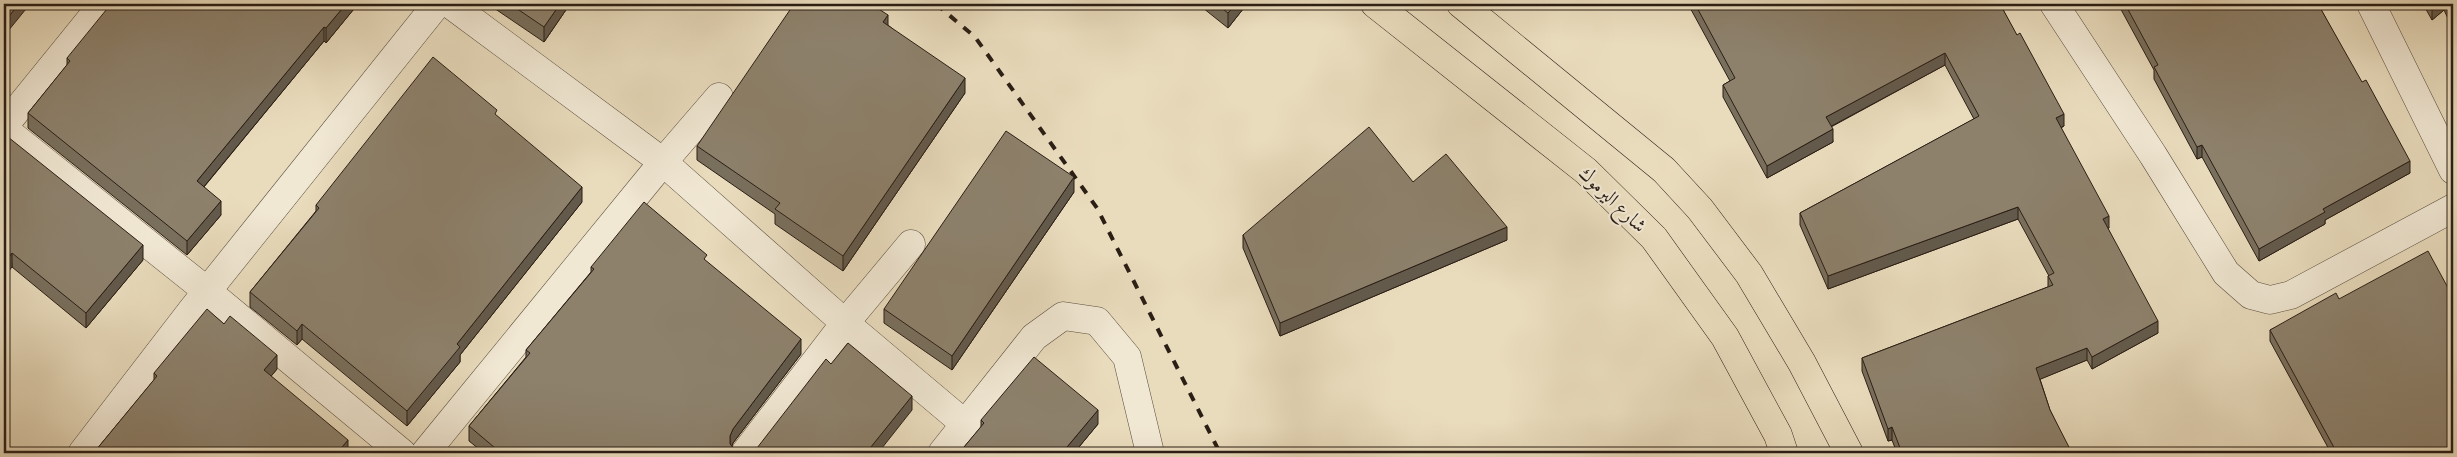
<svg xmlns="http://www.w3.org/2000/svg" width="2457" height="457" viewBox="0 0 2457 457" font-family="Vollkorn,Amiri,serif">
	<rect width="100%" height="100%" fill="#e9dcbd"/>
	<filter id="stains"><feTurbulence type="fractalNoise" baseFrequency=".004" numOctaves="4"/><feColorMatrix values="0 0 0 0 .2 0 0 0 0 .09 0 0 0 0 .02 0 0 0 .5 -.17"/></filter>
	<radialGradient id="worn" r=".72"><stop offset=".6" stop-color="#630" stop-opacity="0"/><stop offset="1" stop-color="#630" stop-opacity=".3"/></radialGradient>
	<g fill="none" stroke-linecap="round" stroke-linejoin="round">
		<g stroke="#5a4e3f" stroke-width="29">
			<g id="minor">
				<polyline points="450,4 663,162 845,323 965,424"/>
				<polyline points="2054,4 2153,155 2226,273 2251,295 2270,300 2291,295 2453,208"/>
				<polyline points="2371,4 2453,170"/>
				<polyline points="4,126 103,4"/>
				<polyline points="4,129 207,291 402,453"/>
				<polyline points="82,453 192,310 437,4"/>
				<polyline points="425,453 663,162 719,97"/>
				<polyline points="745,453 845,323 911,244"/>
				<polyline points="942,453 1034,337 1063,316 1097,321 1127,357 1150,453"/>
			</g>
		</g>
		<g stroke="#2a1e15" stroke-width="29">
			<g id="highway">
				<polyline points="1375,4 1586,171 1654,238 1725,337 1778,435 1784,453"/>
				<polyline points="1461,4 1664,170 1700,209 1749,274 1802,363 1849,453"/>
			</g>
		</g>
		<use href="#minor" stroke="#f1e8d4" stroke-width="28"/>
		<use href="#highway" stroke="#e9dcbd" stroke-width="28"/>
		<polyline stroke="#2a1e15" stroke-width="4" stroke-dasharray="9 9" stroke-linecap="butt" points="936,4 975,37 1097,208 1220,453"/>
	</g>
	<g fill="#796f5d" stroke="#2a1e15">
		<polygon points="358,4 326,43 324,41 204,187 221,215 187,255 28,128 28,113 67,65 67,58"/>
		<polygon points="488,4 570,4 544,42"/>
		<polygon points="1198,4 1247,4 1228,28"/>
		<polygon points="1688,4 2000,4 2064,126 2061,128 2109,228 2108,229 2158,333 2092,369 2087,360 2040,379 2050,410 2071,453 1897,453 1892,440 1888,441 1862,371 1862,358 2048,287 2048,276 2049,276 2018,219 1828,289 1800,225 1800,213 1974,119 1945,65 1831,127 1833,142 1767,178 1723,97 1723,85 1730,81"/>
		<polygon points="2118,4 2318,4 2410,173 2325,220 2325,224 2259,261 2202,157 2197,159 2154,79 2154,70"/>
		<polygon points="2423,4 2453,4 2453,29 2444,10 2432,20"/>
		<polygon points="888,25 965,93 843,271 775,224 775,214 697,160 697,146"/>
		<polygon points="497,116 582,202 460,355 460,362 407,426 302,339 297,345 250,307 250,292 316,211 316,205"/>
		<polygon points="4,138 143,260 86,328 12,267"/>
		<polygon points="1413,182 1507,240 1280,336 1243,248 1243,235"/>
		<polygon points="1074,192 952,370 884,323 884,309"/>
		<polygon points="707,262 801,354 733,443 732,446 736,451 741,453 484,453 469,441 469,426 526,357 526,350 591,272 591,267"/>
		<polygon points="2339,299 2453,453 2331,453 2270,341 2270,330"/>
		<polygon points="277,369 271,376 348,453 96,453 96,450 154,380 154,373"/>
		<polygon points="981,420 1098,424 1074,453 959,453 981,427"/>
	</g>
	<g fill="#635a4c" stroke="#2a1e15">
		<polygon points="19,4 30,4 4,36 4,22"/>
		<polygon points="346,4 358,4 326,43 326,28"/>
		<polygon points="560,4 570,4 544,42 544,27"/>
		<polygon points="1236,4 1247,4 1228,28 1228,13"/>
		<polygon points="2438,4 2444,4 2444,10 2432,20 2432,9"/>
		<polygon points="888,15 888,30 883,22"/>
		<polygon points="324,27 324,41 197,195 197,181"/>
		<polygon points="1945,53 1945,65 1826,129 1826,117"/>
		<polygon points="965,78 965,93 843,271 843,256"/>
		<polygon points="2064,114 2064,126 2056,130 2056,118"/>
		<polygon points="1833,129 1833,142 1767,178 1767,166"/>
		<polygon points="2202,145 2202,157 2197,159 2197,147"/>
		<polygon points="2410,161 2410,173 2325,220 2325,224 2259,261 2259,249 2323,209"/>
		<polygon points="1074,177 1074,192 952,370 952,356"/>
		<polygon points="582,187 582,202 460,355 460,362 407,426 407,411 457,344"/>
		<polygon points="221,201 221,215 187,255 187,241"/>
		<polygon points="2018,207 2018,219 1828,289 1828,276"/>
		<polygon points="2109,216 2109,228 2103,232 2103,219"/>
		<polygon points="1507,227 1507,240 1280,336 1280,323"/>
		<polygon points="143,245 143,260 86,328 86,313"/>
		<polygon points="12,253 12,267 4,277 4,263"/>
		<polygon points="2158,321 2158,333 2092,369 2092,357"/>
		<polygon points="302,324 302,339 297,345 297,331"/>
		<polygon points="801,339 801,354 733,443 730,450 730,436 733,429"/>
		<polygon points="2087,348 2087,360 2036,381 2036,368"/>
		<polygon points="277,355 277,369 264,385 264,370"/>
		<polygon points="912,396 912,410 878,453 866,453"/>
		<polygon points="1098,410 1098,424 1074,453 1062,453"/>
		<polygon points="1892,427 1892,440 1888,441 1888,429"/>
		<polygon points="348,440 348,453 337,453"/>
	</g>
	<g fill="#8d816c" stroke="#2a1e15">
		<polygon points="4,4 19,4 4,22"/>
		<polygon points="111,4 346,4 326,28 324,27 197,181 221,201 187,241 28,113 70,61 67,58"/>
		<polygon points="510,4 560,4 544,27"/>
		<polygon points="794,4 871,4 888,15 883,22 965,78 843,256 775,209 780,203 697,146"/>
		<polygon points="1216,4 1236,4 1228,13"/>
		<polygon points="1695,4 2000,4 2017,35 2020,33 2064,114 2056,118 2109,216 2103,219 2158,321 2092,357 2087,348 2036,368 2050,410 2071,451 2066,453 1902,453 1892,427 1888,429 1862,358 2053,285 2048,276 2054,273 2018,207 1828,276 1800,213 1979,116 1945,53 1826,117 1833,129 1767,166 1723,85 1735,78"/>
		<polygon points="2125,4 2318,4 2362,82 2366,80 2410,161 2323,209 2325,212 2259,249 2202,145 2197,147 2154,67 2158,65"/>
		<polygon points="2428,4 2438,4 2432,9"/>
		<polygon points="2446,4 2453,4 2453,18"/>
		<polygon points="433,57 497,110 495,114 582,187 457,344 460,347 407,411 302,324 297,331 250,292 319,208 316,205"/>
		<polygon points="1369,127 1413,182 1446,154 1507,227 1280,323 1243,235"/>
		<polygon points="1006,131 1074,177 952,356 884,309"/>
		<polygon points="8,137 143,245 86,313 12,253 4,263 4,138 6,140"/>
		<polygon points="644,202 707,255 704,259 801,339 733,429 730,436 730,444 736,451 741,453 706,453 704,452 703,453 501,453 469,426 530,353 526,350 594,269 591,267"/>
		<polygon points="2428,251 2453,297 2453,453 2337,453 2270,330 2336,293 2339,299"/>
		<polygon points="207,309 224,324 230,316 277,355 264,370 348,440 337,453 97,453 99,452 96,450 157,376 154,373"/>
		<polygon points="848,343 912,396 866,453 748,453 750,453 757,448 826,359 831,364"/>
		<polygon points="1034,357 1098,410 1062,453 959,453 984,423 981,420"/>
	</g>
	<g text-anchor="middle" stroke-width="4" stroke-linejoin="round" paint-order="stroke">
		<g font-size="20" fill="#2a1e15" stroke="#f1e8d4">
			<text transform="translate(1613 199) rotate(44)" y="7">شارع اليرموك</text>
		</g>
	</g>
	<rect width="2457" height="457" fill="none" stroke="#e9dcbd" stroke-width="20"/>
	<rect x="5" y="5" width="2447" height="447" fill="none" stroke="#2a1e15" stroke-width="2.5"/>
	<rect x="10" y="10" width="2437" height="437" fill="none" stroke="#2a1e15"/>
	<rect width="100%" height="100%" filter="url(#stains)"/>
	<rect width="100%" height="100%" fill="url(#worn)"/>
</svg>
